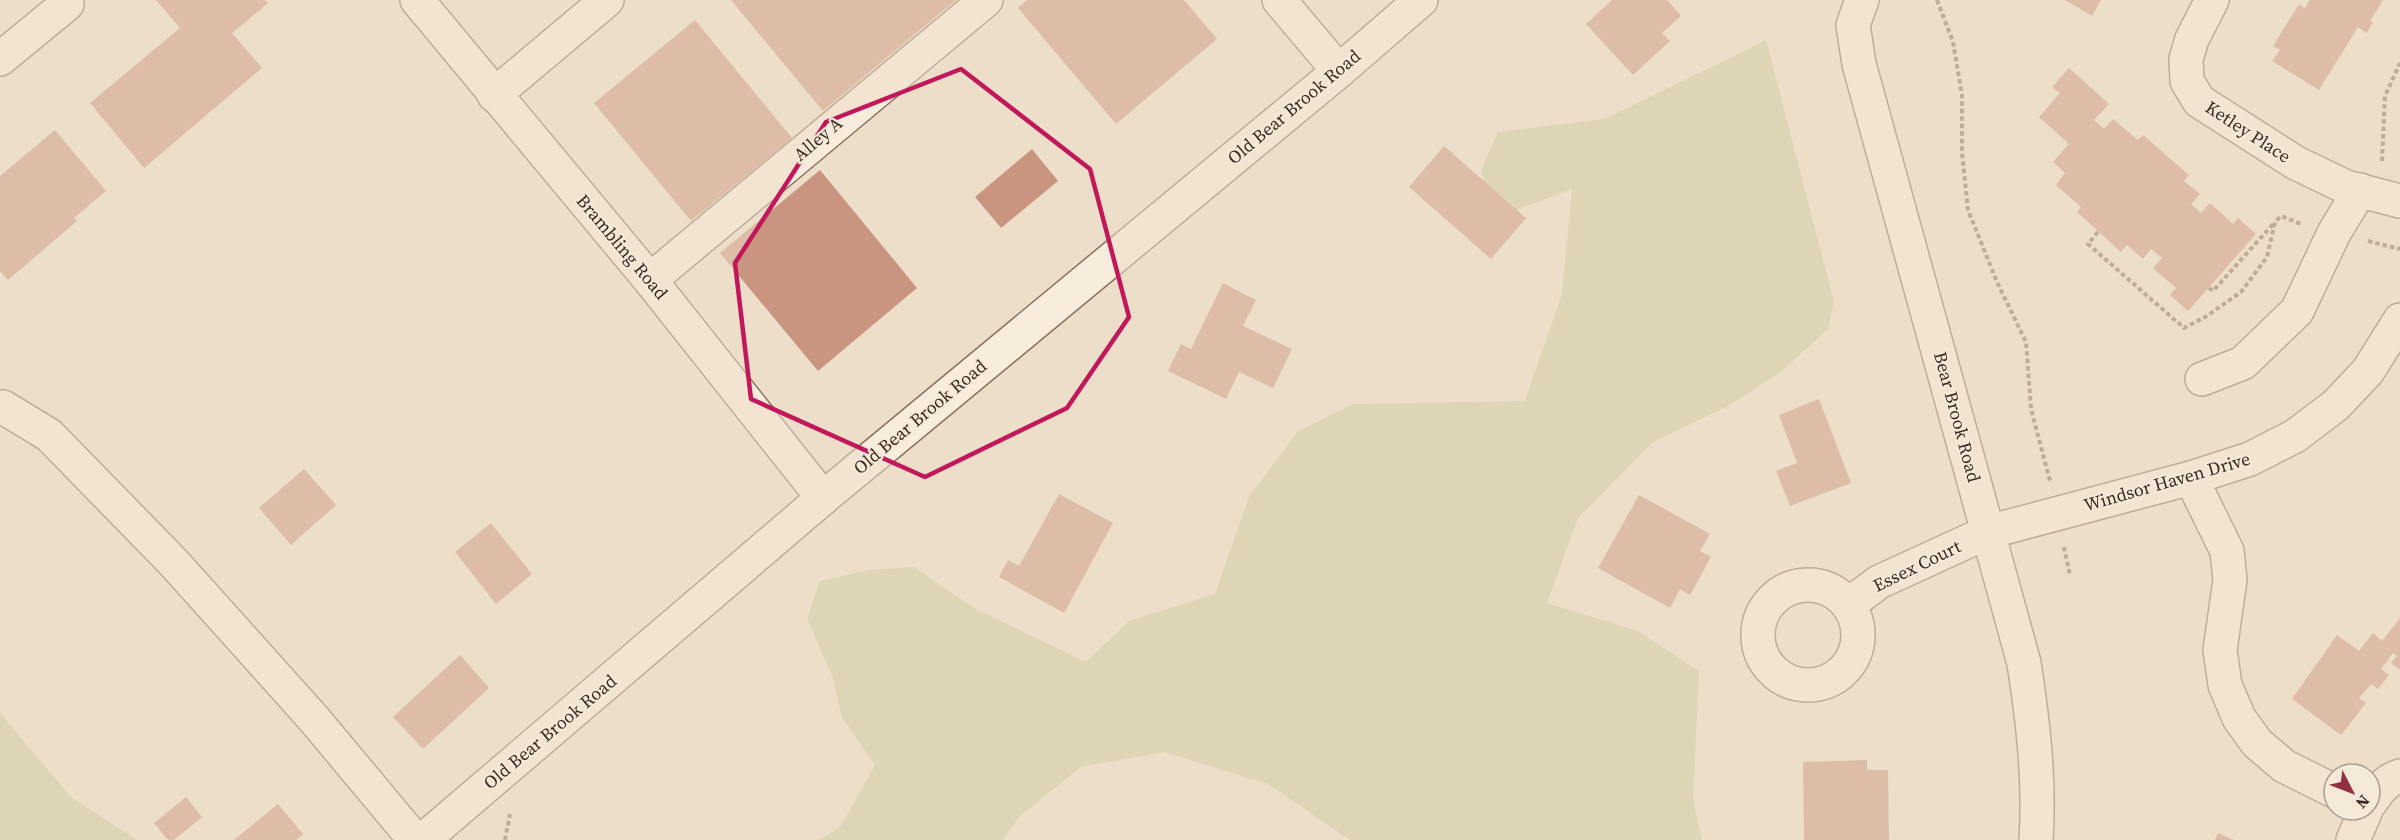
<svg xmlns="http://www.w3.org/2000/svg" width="2400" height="840" viewBox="0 0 2400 840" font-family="'Source Serif 4',serif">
	<rect width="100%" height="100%" fill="#eddec9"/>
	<g fill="#cbcb9d">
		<polygon points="1766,40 1834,302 1828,329 1781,372 1728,406 1652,443 1578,518 1547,603 1638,631 1699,671 1693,800 1702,840 1350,840 1268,784 1164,752 1081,767 1019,817 1003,840 819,840 841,826 875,765 842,717 833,678 807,619 820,581 869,570 914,567 976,609 1086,662 1129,621 1215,594 1249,497 1298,431 1354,404 1525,401 1562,294 1572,189 1495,218 1481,170 1498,132 1605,119"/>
		<polygon points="0,713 71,797 137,840 0,840"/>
	</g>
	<g fill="#ca9580">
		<polygon points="156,0 265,0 268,3 232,33 262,68 144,168 90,103 180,28"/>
		<polygon points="731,0 956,0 823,111"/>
		<polygon points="1027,0 1184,0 1217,39 1116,124 1018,8"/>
		<polygon points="1612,0 1667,0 1681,16 1662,33 1670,41 1633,75 1586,24"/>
		<polygon points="2065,0 2101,0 2092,16"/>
		<polygon points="2310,0 2383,0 2370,21 2373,22 2367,33 2358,27 2319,90 2272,61 2280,50 2273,46 2299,4 2305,8"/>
		<polygon points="695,20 792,138 691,221 594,103"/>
		<polygon points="2069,68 2109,104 2094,120 2104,129 2113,119 2138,140 2143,135 2189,175 2184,181 2200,194 2191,204 2201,213 2210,203 2233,224 2238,218 2256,234 2188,311 2170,295 2176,288 2153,268 2162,258 2151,249 2143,259 2127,245 2121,252 2077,212 2081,207 2056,185 2065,173 2053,162 2069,144 2039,117 2060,93 2052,87"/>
		<polygon points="55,130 106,191 74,218 77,221 8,280 0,271 0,176"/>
		<polygon points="1444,146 1526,218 1491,259 1409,187"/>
		<polygon points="1032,149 1058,181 1001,228 975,197"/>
		<polygon points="820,170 917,288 818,371 720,253"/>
		<polygon points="1223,283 1256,300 1243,326 1292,349 1273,388 1239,372 1226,399 1168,371 1181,344 1191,349"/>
		<polygon points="1819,399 1851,483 1790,506 1776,471 1797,463 1779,415"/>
		<polygon points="304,469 336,505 291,545 259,508"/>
		<polygon points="1059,494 1113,523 1064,613 999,577 1008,560 1019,566"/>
		<polygon points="1639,495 1710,534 1700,551 1711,557 1690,595 1680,589 1670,608 1598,568"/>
		<polygon points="491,523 532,574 496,604 455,552"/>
		<polygon points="2400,618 2400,670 2391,663 2397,656 2393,653 2381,669 2389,675 2378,689 2371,684 2359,698 2366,703 2341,735 2292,699 2337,635 2359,651 2373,633 2382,641"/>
		<polygon points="460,655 489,688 423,749 393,717"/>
		<polygon points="1867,760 1867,770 1888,770 1889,840 1804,840 1803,762"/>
		<polygon points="186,797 202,817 174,840 168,840 154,823"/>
		<polygon points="278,804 303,834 296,840 234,840"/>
		<polygon points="2218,833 2234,840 2215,840"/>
	</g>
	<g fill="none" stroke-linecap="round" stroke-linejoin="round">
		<g stroke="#896f5e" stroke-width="36">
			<g id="minor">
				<polyline points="417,0 650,280 823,498"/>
				<polyline points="1279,0 1339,71"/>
				<path d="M1862,0L1853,25L1859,64L2024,663C2033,722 2040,780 2036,840"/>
				<polyline points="2212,0 2192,39 2186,59 2187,81 2199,101 2296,163 2346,187 2400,201"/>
				<polyline points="0,59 67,4 67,0"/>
				<polyline points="494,95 607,0"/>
				<polyline points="650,280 986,0"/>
				<polyline points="2202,379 2243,363 2297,311 2334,233 2360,190"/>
				<polyline points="3,407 49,435 174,563 314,719 415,840"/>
				<polyline points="2191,478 2227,551 2230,580 2220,650 2225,685 2239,718 2257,743 2284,766 2334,791"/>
				<circle cx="1808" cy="635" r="50"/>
				<polyline points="1848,605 1879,582 1988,532 2191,478 2250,459 2295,436 2336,405 2368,371 2400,320"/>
				<path d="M2370,803C2378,791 2386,780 2400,776"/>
				<polyline points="423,840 823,498 1339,71 1421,0"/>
				<polyline points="2353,840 2366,810"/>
			</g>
		</g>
		<g stroke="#896f5e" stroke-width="4" stroke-dasharray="4.5 3" stroke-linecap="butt">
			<polyline points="1937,0 1953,42 1962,95 1962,153 1968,210 1997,282 2026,342 2031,409 2050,481"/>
			<polyline points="2382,161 2385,96 2400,63"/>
			<polyline points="2098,232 2088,244 2184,328 2207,316 2241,292 2267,257 2275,222 2281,216 2301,224"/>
			<polyline points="2368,241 2400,249"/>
			<polyline points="2209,288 2213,291 2275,222"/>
			<polyline points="2064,547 2070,575"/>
			<polyline points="505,840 510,814"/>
		</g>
		<use href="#minor" stroke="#f8ecdc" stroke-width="33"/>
	</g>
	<path d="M0 0H2400V840H0ZM961,69L1090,169L1129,317L1067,408L925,477L751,399L735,263L826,122Z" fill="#eddec9" fill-opacity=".55" fill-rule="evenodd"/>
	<path fill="none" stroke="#c2185b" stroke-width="4.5" stroke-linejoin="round" d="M961,69L1090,169L1129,317L1067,408L925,477L751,399L735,263L826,122Z"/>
	<g text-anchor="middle" stroke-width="4.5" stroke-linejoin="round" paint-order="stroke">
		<g font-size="18" fill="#3a2a21" stroke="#f5e9d8">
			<text transform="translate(1294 107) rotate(-40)" y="6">Old Bear Brook Road</text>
			<text transform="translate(2248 132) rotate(33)" y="6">Ketley Place</text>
			<text transform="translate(818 139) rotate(-40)" y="6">Alley A</text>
			<text transform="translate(622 247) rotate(50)" y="6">Brambling Road</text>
			<text transform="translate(920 417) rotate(-40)" y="6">Old Bear Brook Road</text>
			<text transform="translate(1957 417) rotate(75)" y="6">Bear Brook Road</text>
			<text transform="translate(2167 482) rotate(-16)" y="6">Windsor Haven Drive</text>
			<text transform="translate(1917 566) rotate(-26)" y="6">Essex Court</text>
			<text transform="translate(550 732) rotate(-40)" y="6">Old Bear Brook Road</text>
		</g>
	</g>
	<g transform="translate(2352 792) rotate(132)"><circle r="28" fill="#f5e9d8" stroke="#aa9d8f" stroke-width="1.5"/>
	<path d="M0-4.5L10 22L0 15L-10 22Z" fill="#95303e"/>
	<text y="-9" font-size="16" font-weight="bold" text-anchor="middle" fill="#3a2a21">N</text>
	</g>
</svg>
